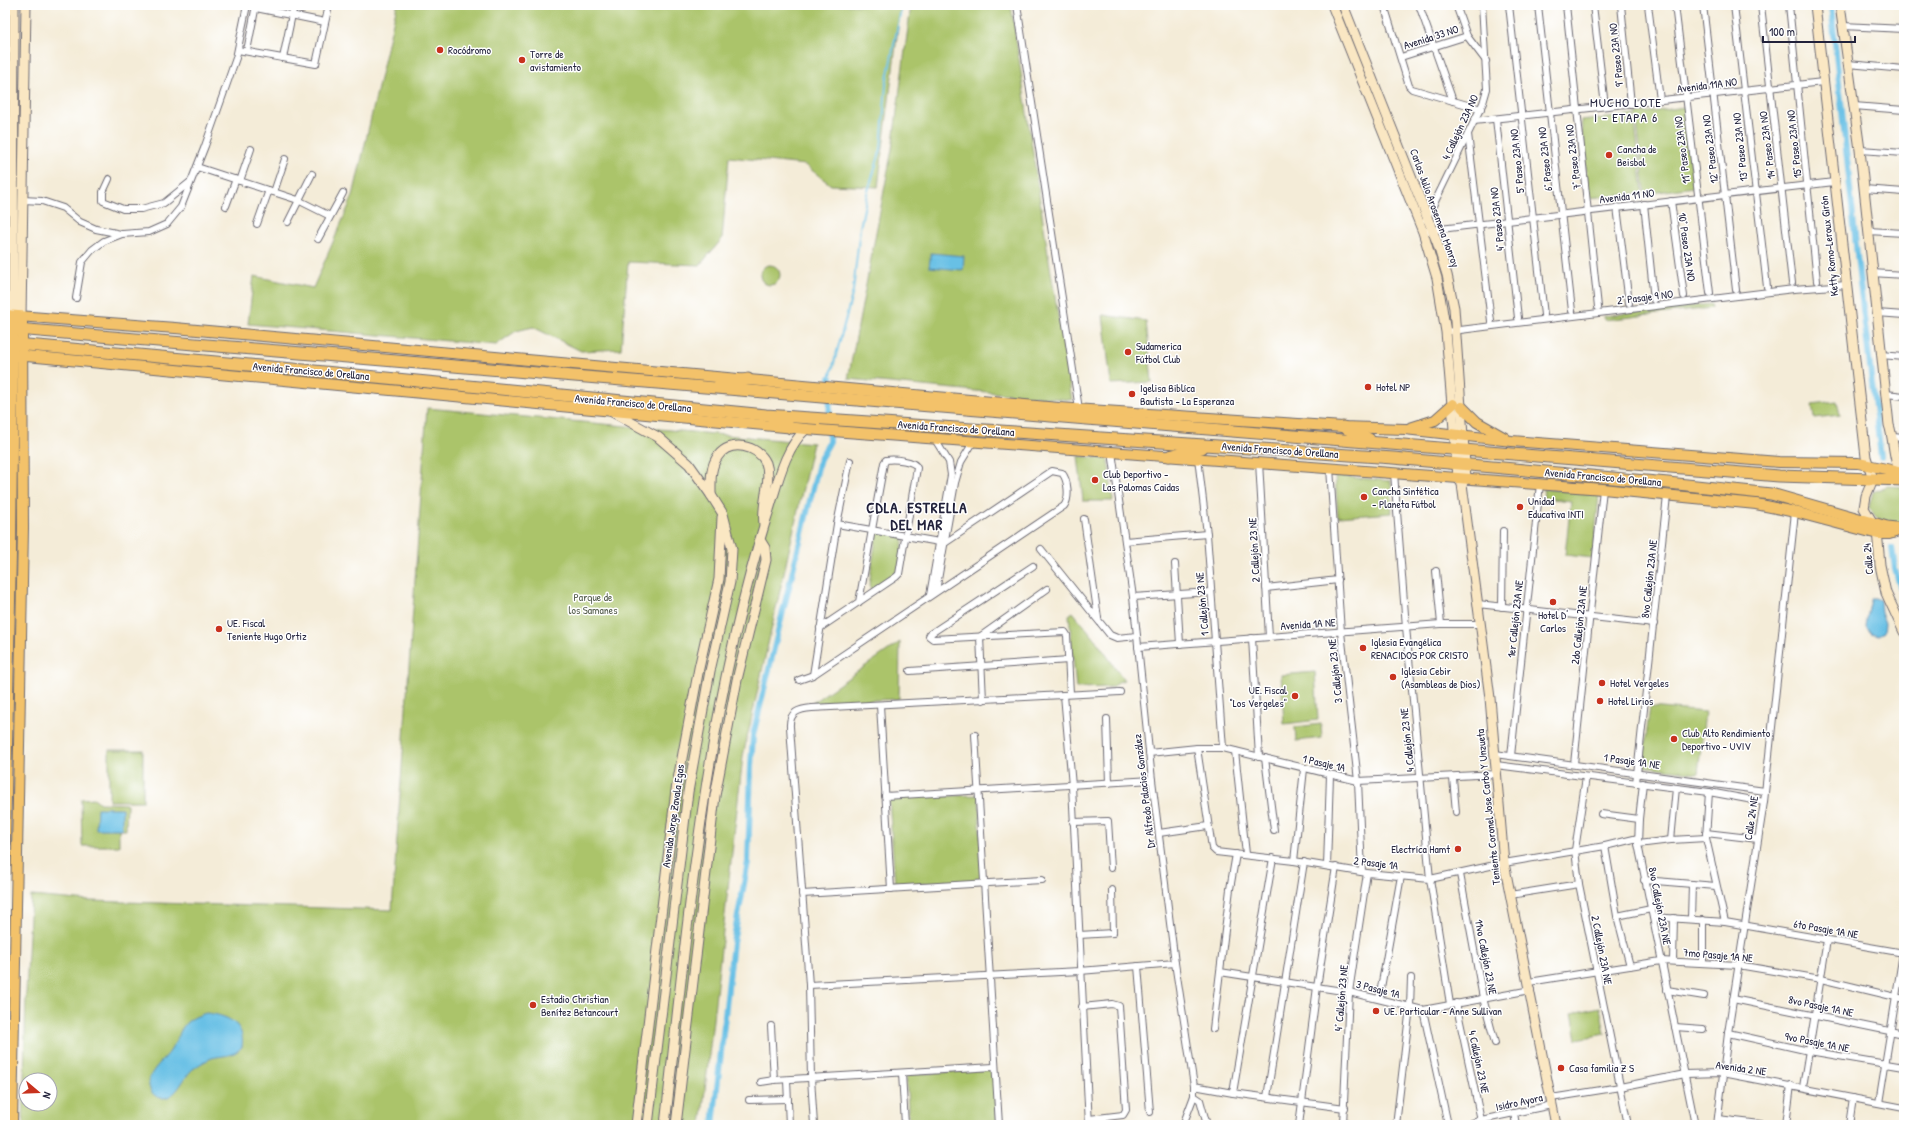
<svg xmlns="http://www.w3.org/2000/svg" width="1909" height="1130" viewBox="0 0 1909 1130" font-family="'Patrick Hand',sans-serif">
	<rect width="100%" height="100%" fill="#fff"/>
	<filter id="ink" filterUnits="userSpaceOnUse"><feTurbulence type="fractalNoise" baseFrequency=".025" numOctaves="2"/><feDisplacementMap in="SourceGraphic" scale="8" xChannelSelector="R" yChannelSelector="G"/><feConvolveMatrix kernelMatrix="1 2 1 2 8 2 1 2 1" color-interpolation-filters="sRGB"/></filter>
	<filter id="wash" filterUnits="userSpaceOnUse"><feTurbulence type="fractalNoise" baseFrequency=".012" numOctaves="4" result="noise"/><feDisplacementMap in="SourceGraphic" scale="16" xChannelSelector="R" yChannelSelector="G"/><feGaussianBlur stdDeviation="0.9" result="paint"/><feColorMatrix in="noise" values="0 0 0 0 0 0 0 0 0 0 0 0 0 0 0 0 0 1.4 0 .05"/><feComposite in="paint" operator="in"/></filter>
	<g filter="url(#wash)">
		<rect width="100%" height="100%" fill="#f4ecd8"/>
		<g fill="#abc46a" stroke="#667352" fill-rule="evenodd">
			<polygon points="397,5 901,5 878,187 831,185 805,165 729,157 722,239 700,265 628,262 621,349 581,351 533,327 516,331 496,345 248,324 254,276 313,288 353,196"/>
			<polygon points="911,5 1011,5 1048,254 1072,400 848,379 892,149"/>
			<polygon points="1685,107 1693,187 1645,194 1636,114"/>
			<polygon points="1634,115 1643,193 1589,198 1581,121"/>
			<circle cx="770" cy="275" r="10"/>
			<polygon points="1711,304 1712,308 1604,320 1604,316"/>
			<polygon points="1103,315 1146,321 1152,382 1111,384"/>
			<polygon points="1837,401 1840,415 1814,418 1812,404"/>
			<path d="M427,408L813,443L743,756L701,1125H23L26,993L31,896L90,901L392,910ZM26,1080H50V1104H26Z"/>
			<polygon points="1078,456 1108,459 1113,501 1083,501"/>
			<polygon points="1335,476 1391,481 1392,513 1338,517"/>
			<path d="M1887,486L1904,487V523C1888,525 1876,521 1869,507L1873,492Z"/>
			<polygon points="1544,489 1599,494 1593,558 1565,555 1571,501 1543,498"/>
			<polygon points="877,531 904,535 899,572 878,586 871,589 869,585"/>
			<polygon points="1073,612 1095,639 1124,680 1118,682 1113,687 1076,688 1069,615"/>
			<polygon points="900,642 899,699 812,703"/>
			<polygon points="1315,672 1318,720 1284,724 1281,675"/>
			<polygon points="1650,707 1705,712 1698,773 1642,766"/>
			<polygon points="1321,724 1322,738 1296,741 1295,727"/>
			<rect x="109" y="750" width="34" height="51"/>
			<polygon points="979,795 982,881 895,885 889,798"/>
			<polygon points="94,798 100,803 127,804 126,830 119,830 119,846 82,846 81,799"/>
			<polygon points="1600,1007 1605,1034 1577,1039 1572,1013"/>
			<polygon points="994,1069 997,1125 909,1125 906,1075"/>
		</g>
		<g fill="#67c0e5" stroke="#447190">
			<polygon points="931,253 964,256 963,270 929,267"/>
			<path d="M1872,598H1875L1880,600L1881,613L1885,623L1884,632L1878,635L1871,633L1866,627C1866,624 1870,600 1872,598Z"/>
			<polygon points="97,808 122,808 122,829 96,829"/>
			<path d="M206,1013C226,1015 246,1023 242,1047C233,1057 224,1055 212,1058C207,1060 200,1064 196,1067C185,1073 181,1090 170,1096C157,1103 145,1090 150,1077C155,1065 166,1059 172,1048C184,1028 180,1021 206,1013Z"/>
		</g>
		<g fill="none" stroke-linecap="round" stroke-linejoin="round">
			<polyline stroke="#67c0e5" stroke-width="2" points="830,378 853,291 860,228 867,194 881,149 886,84 902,5"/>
			<g stroke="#67c0e5" stroke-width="6">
				<polyline points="1831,5 1860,284 1881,457"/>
				<polyline points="1892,548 1895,568 1904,601"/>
				<polyline points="713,1125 733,943 748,862 751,766 753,735 820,459 829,443 830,378"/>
			</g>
		</g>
	</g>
	<g filter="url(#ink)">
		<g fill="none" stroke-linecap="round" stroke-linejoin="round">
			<g stroke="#6c6972" stroke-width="8">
				<g id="street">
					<polyline points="1017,5 1079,409"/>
					<polyline points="1384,5 1409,86 1412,89 1481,109"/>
					<polyline points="1419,5 1453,101"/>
					<polyline points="1456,5 1467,36 1486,61"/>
					<polyline points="1509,5 1544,315"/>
					<polyline points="1538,5 1572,311"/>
					<polyline points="1566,5 1598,307"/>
					<polyline points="1593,5 1605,106"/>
					<polyline points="1621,5 1631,104"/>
					<polyline points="1648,5 1660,100"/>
					<polyline points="1675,5 1710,293"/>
					<polyline points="1703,5 1736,290"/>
					<polyline points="1734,5 1767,287"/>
					<polyline points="1761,5 1792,283"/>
					<polyline points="1789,5 1817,281"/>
					<polyline points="256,8 325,22"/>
					<polyline points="1843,26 1904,29"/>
					<polyline points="5,50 14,50"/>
					<polyline points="238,50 316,64 329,5"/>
					<polyline points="247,51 256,5"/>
					<polyline points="1401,57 1467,36"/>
					<polyline points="283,58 294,5"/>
					<polyline points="1848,64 1904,69"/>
					<polyline points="1854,106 1904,110"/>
					<polyline points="1496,119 1518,318"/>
					<polyline points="1474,121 1823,82"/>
					<polyline points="1468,134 1491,321"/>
					<polyline points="1860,150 1904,153"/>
					<polyline points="197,167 298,200 330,216"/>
					<polyline points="109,179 103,192 103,201 123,209 141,209 164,203 190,182"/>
					<polyline points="240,181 251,149"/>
					<polyline points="1864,189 1904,192"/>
					<polyline points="274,192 285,159"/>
					<polyline points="23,200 42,201 63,208 80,222 96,229 121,234"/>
					<polyline points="1671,201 1684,296"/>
					<polyline points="1644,204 1654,300"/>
					<polyline points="226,206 236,179"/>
					<polyline points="1617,207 1629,303"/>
					<polyline points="1426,220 1483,103 1487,89 1482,5"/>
					<polyline points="288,222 312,174"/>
					<polyline points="257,224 269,190"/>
					<polyline points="1868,231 1904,233"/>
					<polyline points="1423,232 1432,230 1834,182"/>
					<polyline points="318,239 343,193"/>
					<polyline points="1872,273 1904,275"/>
					<polyline points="76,298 82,262 92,250 104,241 122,234 149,232 167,224 181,207 205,146 236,58 247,5"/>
					<polyline points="1877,313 1904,315"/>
					<polyline points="1452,331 1794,289 1846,285"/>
					<polyline points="1881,355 1904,357"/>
					<polyline points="1886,394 1904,396"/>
					<polyline points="1893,437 1904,438"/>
					<polyline points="1112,452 1133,597 1152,780 1175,963 1194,1086 1194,1096 1183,1125"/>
					<polyline points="1198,458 1207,534 1223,748"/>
					<polyline points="1259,462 1269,637"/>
					<polyline points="1330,468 1341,632 1358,781 1362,872"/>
					<polyline points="1394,473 1406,627 1430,879 1450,1004"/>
					<polyline points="1084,519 1098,618"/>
					<polyline points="1125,541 1207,534"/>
					<polyline points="1041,549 1110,635 1117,638 1137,636"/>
					<polyline points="1175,564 1180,644"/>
					<polyline points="1033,566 930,634 929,636 933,639 1065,632 1067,635 1070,694"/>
					<polyline points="1436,571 1441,624"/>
					<polyline points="1266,588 1338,580"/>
					<polyline points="936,591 955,483 961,462 974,441"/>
					<polyline points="930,595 951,475 949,462 934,438"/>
					<polyline points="1133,597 1210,592"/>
					<polyline points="1478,604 1654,624"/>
					<polyline points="1502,607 1503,531"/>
					<path d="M820,628L896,577L899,574L917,468C915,460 894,459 886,460L884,463L859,602"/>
					<polyline points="981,636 1047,589"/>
					<polyline points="980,637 983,700"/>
					<polyline points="1252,638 1259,757"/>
					<polyline points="1138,647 1441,624 1479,624"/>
					<polyline points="910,671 1069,660"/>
					<polyline points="813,675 837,524 850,461"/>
					<path d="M799,680L813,675L1064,506C1070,498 1068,480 1062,473L1052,471L945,543L837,524"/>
					<polyline points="1064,695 1072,786 1089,1125"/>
					<polyline points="880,705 891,889"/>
					<polyline points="1107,719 1109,783"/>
					<polyline points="975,735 999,1125"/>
					<polyline points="1197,748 1212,848 1216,852 1294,861 1367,873 1430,879 1504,863 1605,846 1638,838"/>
					<polyline points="1235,751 1246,854"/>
					<polyline points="1149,753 1197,748 1223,748 1358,781 1497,774"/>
					<polyline points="1495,754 1765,791"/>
					<polyline points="1511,756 1540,484"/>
					<polyline points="1265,758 1274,830"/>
					<polyline points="1574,764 1603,489"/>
					<polyline points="1496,765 1709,792 1764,802"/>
					<polyline points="1586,777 1575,850 1579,884 1628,1125"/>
					<polyline points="1453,778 1456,812"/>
					<polyline points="1636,783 1667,496"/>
					<polyline points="1643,783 1639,819 1638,844 1695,1125"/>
					<polyline points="1709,792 1706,838 1725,922 1904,953"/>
					<polyline points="885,796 1152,780"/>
					<polyline points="1601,814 1639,819"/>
					<polyline points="1073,822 1108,821 1111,868"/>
					<polyline points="1159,833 1208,826"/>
					<polyline points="1706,833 1758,839"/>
					<polyline points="1671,840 1676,788"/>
					<polyline points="1638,844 1671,840 1706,838"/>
					<polyline points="1605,846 1617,916 1630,966"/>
					<polyline points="1294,861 1304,769"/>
					<polyline points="1327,866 1330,775"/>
					<polyline points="1460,874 1483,998 1495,1043"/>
					<polyline points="1644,880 1716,886"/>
					<polyline points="802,894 1042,880"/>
					<polyline points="1510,895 1579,884"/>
					<polyline points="1617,916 1651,909"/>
					<polyline points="1653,917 1725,922"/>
					<polyline points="1691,919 1692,884"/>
					<polyline points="1079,935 1113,933 1112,890"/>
					<polyline points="1673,961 1674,918"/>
					<polyline points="1703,963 1703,920"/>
					<polyline points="1138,966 1150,1112"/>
					<polyline points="1220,972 1349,992 1423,1010 1531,990"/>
					<polyline points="1529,982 1661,961 1738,965 1821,979 1904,999"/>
					<polyline points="809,985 1080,971 1175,963"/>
					<polyline points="1667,990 1704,996"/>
					<polyline points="1379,999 1401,876"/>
					<polyline points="1733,999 1904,1034"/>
					<polyline points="1456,1003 1482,1125"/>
					<polyline points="1082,1007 1112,1004 1119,1006 1126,1110 1123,1115 1089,1119"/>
					<polyline points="1423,1010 1448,1125"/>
					<polyline points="771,1026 774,1080 994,1067"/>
					<polyline points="1675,1027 1703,1029"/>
					<polyline points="1213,1029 1230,889 1236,854"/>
					<polyline points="1728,1033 1809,1051 1904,1067"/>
					<polyline points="902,1073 905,1125"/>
					<polyline points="787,1080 789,1125"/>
					<polyline points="761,1082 774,1080"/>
					<polyline points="1194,1086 1233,1093 1345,1108"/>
					<polyline points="1803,1087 1827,940"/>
					<polyline points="1233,1093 1273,858"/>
					<polyline points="1194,1096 1200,1100 1207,1125"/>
					<polyline points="1267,1097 1304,862"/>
					<polyline points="1551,1098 1620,1087 1685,1074 1722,1073 1904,1108"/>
					<polyline points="749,1100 788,1099"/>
					<polyline points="1879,1103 1903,953"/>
					<polyline points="1514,1113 1516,1125"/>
					<polyline points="1718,1119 1769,1125"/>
					<path d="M814,1125L811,1078L809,985L790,727C789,712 799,709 812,708L1120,692"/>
					<polyline points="1299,1125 1317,987 1336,867"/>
					<polyline points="1343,1125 1349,992 1367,873"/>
					<polyline points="1396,1125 1410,1007 1411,978"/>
					<polyline points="1466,1125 1481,1120 1552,1105"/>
					<polyline points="1717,1125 1728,1033 1764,802 1795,512"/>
					<polyline points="1786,1125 1791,1085"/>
					<polyline points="1849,1125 1853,1098"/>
				</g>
			</g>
			<g stroke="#6c6972" stroke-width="11">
				<g id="secondary">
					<polyline points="1332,5 1423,232 1437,278 1446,332 1458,478 1462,484 1490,698 1504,863 1556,1125"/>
					<polyline points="1343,5 1437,242 1447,275 1454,308 1466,478 1462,484"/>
					<polyline points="1815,5 1866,457 1873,479 1866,496 1864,508 1877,530 1880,565 1886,593 1904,632"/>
					<path d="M1840,5L1860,150L1889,425C1894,439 1893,463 1902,474"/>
					<polyline points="13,316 14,5"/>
					<polyline points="21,317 26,5"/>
					<polyline points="612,412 658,437 689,464 711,495 723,514 732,549 730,582 710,671 688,792 648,1125"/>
					<path d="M711,495C711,481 710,467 718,456C730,439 758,445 766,463C772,479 761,505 764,524"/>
					<polyline points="636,1125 676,790 699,668 719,579 722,517"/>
					<path d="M665,1125C688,921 705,714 767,516C777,487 783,450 806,429"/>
					<polyline points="676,1125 715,796 737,680 766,560 765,548 760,540"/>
				</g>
			</g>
			<g stroke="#6c6972" stroke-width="12">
				<g id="primary">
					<polyline points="5,315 175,328 1059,408 1343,427 1405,429 1512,441 1779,462 1858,463 1891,470 1904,474"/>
					<polyline points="5,354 806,429 1603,489 1756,504 1795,512 1878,534 1889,534 1904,529"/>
					<polyline points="1462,407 1477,422 1505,438"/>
					<polyline points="1410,428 1435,420 1453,404"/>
					<polyline points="5,843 11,553 13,322"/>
					<polyline points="12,1125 23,528 22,321"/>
				</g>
			</g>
			<g stroke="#6c6972" stroke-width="13">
				<g id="highway">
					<polyline points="5,328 845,399 1779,476 1904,480"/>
					<polyline points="5,343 304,370 766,415 1393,458 1668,483 1771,494 1887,527 1904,529"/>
					<polyline points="719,385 748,379"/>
					<polyline points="772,417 791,428"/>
					<polyline points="1343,427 1369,439"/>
					<polyline points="1169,456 1202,448"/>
				</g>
			</g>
			<use href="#street" stroke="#fff" stroke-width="6"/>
			<use href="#secondary" stroke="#fae7c3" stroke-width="9"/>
			<use href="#primary" stroke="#f3c26a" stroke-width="10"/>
			<use href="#highway" stroke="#f3c26a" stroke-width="11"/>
		</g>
	</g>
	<g fill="#c8321e" stroke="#fff" stroke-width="1.5">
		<circle cx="440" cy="50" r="4"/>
		<circle cx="522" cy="60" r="4"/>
		<circle cx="1609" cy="155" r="4"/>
		<circle cx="1128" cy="352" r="4"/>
		<circle cx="1368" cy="387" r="4"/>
		<circle cx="1132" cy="394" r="4"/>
		<circle cx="1095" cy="480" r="4"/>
		<circle cx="1364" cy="497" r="4"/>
		<circle cx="1520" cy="507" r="4"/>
		<circle cx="1553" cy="602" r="4"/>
		<circle cx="219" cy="629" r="4"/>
		<circle cx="1363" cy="648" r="4"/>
		<circle cx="1393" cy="677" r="4"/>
		<circle cx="1602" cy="683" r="4"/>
		<circle cx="1295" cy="696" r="4"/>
		<circle cx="1600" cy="701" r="4"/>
		<circle cx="1674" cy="739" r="4"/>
		<circle cx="1458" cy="849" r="4"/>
		<circle cx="533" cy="1005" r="4"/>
		<circle cx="1376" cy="1011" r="4"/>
		<circle cx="1561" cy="1068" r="4"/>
	</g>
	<g text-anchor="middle" stroke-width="3" stroke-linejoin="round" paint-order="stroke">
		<g font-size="11" fill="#22223b" stroke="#fff">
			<text transform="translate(1431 37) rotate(-18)" y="4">Avenida 33 NO</text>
			<text transform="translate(1616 55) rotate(-96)" y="4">9° Paseo 23A NO</text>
			<text transform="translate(1707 85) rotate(-7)" y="4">Avenida 11A NO</text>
			<text transform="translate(1460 127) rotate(-65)" y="4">4 Callejón 23A NO</text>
			<text transform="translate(1794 144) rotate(-96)" y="4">15° Paseo 23A NO</text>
			<text transform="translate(1767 145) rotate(-97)" y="4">14° Paseo 23A NO</text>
			<text transform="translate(1740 147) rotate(-96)" y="4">13° Paseo 23A NO</text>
			<text transform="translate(1710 149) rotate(-97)" y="4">12° Paseo 23A NO</text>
			<text transform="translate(1682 150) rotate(-97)" y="4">11° Paseo 23A NO</text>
			<text transform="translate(1573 157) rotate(-97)" y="4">7° Paseo 23A NO</text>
			<text transform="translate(1545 159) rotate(-96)" y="4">6° Paseo 23A NO</text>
			<text transform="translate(1517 161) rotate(-96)" y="4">5° Paseo 23A NO</text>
			<text transform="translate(1627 196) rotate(-7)" y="4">Avenida 11 NO</text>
			<text transform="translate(1435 208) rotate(70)" y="4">Carlos Julio Arosemena Monroy</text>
			<text transform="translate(1497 219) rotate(-96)" y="4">4° Paseo 23A NO</text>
			<text transform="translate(1829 246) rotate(-96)" y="4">Ketty Romo-Leroux Girón</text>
			<text transform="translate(1687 247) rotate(82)" y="4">10° Paseo 23A NO</text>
			<text transform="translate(1645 297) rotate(-7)" y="4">2° Pasaje 9 NO</text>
			<text transform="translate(311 371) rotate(5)" y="4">Avenida Francisco de Orellana</text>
			<text transform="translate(633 403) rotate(5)" y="4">Avenida Francisco de Orellana</text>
			<text transform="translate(956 428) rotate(4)" y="4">Avenida Francisco de Orellana</text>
			<text transform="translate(1280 450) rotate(4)" y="4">Avenida Francisco de Orellana</text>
			<text transform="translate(1603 477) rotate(5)" y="4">Avenida Francisco de Orellana</text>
			<text transform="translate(1254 550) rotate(-93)" y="4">2 Callejón 23 NE</text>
			<text transform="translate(1868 559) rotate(-95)" y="4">Calle 24</text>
			<text transform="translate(1649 579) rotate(-84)" y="4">8vo Callejón 23A NE</text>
			<text transform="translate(1202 604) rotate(-95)" y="4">1 Callejón 23 NE</text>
			<text transform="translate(1515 619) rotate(-84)" y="4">1er Callejón 23A NE</text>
			<text transform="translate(1308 624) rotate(-4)" y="4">Avenida 1A NE</text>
			<text transform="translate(1579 625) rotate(-84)" y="4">2do Callejón 23A NE</text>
			<text transform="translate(1335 671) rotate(-96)" y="4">3 Callejón 23 NE</text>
			<text transform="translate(1407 740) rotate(-96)" y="4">4 Callejón 23 NE</text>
			<text transform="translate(1632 761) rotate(8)" y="4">1 Pasaje 1A NE</text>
			<text transform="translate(1324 763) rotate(13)" y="4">1 Pasaje 1A</text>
			<text transform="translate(1144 791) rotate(-97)" y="4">Dr Alfredo Palacios González</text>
			<text transform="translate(1488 807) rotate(-96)" y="4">Teniente Coronel Jose Carbo Y Unzueta</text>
			<text transform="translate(673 816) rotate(-82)" y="4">Avenida Jorge Zavala Egas</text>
			<text transform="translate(1751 818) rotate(-82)" y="4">Calle 24 NE</text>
			<text transform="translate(1376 863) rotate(7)" y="4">2 Pasaje 1A</text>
			<text transform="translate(1660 906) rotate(79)" y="4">8vo Callejón 23A NE</text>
			<text transform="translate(1826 929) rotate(10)" y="4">6to Pasaje 1A NE</text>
			<text transform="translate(1602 950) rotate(79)" y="4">2 Callejón 23A NE</text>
			<text transform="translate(1718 955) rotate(5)" y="4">7mo Pasaje 1A NE</text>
			<text transform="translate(1486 957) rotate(79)" y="4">11vo Callejón 23 NE</text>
			<text transform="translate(1378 989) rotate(14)" y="4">3 Pasaje 1A</text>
			<text transform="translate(1341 998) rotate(-85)" y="4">4° Callejón 23 NE</text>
			<text transform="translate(1821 1006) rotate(12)" y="4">8vo Pasaje 1A NE</text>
			<text transform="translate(1817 1042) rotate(11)" y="4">9vo Pasaje 1A NE</text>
			<text transform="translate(1479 1062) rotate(78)" y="4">4 Callejón 23 NE</text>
			<text transform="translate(1741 1068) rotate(8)" y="4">Avenida 2 NE</text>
			<text transform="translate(1519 1102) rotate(-12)" y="4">Isidro Ayora</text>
		</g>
		<g font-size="11" fill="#22223b" stroke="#fff" text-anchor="start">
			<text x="448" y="54">Rocódromo</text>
			<text x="530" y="58">Torre de<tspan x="530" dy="13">avistamiento</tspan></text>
			<text x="1617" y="153">Cancha de<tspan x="1617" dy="13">Beisbol</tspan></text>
			<text x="1136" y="350">Sudamerica<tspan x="1136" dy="13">Fútbol Club</tspan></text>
			<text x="1376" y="391">Hotel NP</text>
			<text x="1140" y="392">Igelisa Biblíca<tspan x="1140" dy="13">Bautista - La Esperanza</tspan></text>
			<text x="1103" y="478">Club Deportivo -<tspan x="1103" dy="13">Las Palomas Caidas</tspan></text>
			<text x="1372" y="495">Cancha Sintética<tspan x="1372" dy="13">- Planeta Fútbol</tspan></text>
			<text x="1528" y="505">Unidad<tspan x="1528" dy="13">Educativa INTI</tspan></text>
			<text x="1553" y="619" text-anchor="middle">Hotel D'<tspan x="1553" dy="13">Carlos</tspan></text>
			<text x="227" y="627">UE. Fiscal<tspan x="227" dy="13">Teniente Hugo Ortiz</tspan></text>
			<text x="1371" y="646">Iglesia Evangélica<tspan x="1371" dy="13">RENACIDOS POR CRISTO</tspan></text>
			<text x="1401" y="675">Iglesia Cebir<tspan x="1401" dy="13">(Asambleas de Dios)</tspan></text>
			<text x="1610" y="687">Hotel Vergeles</text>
			<text x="1287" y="694" text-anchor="end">UE. Fiscal<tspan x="1287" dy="13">"Los Vergeles"</tspan></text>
			<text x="1608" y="705">Hotel Lirios</text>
			<text x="1682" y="737">Club Alto Rendimiento<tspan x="1682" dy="13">Deportivo - UVIV</tspan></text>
			<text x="1450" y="853" text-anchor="end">Electríca Hamt</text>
			<text x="541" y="1003">Estadio Christian<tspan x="541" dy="13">Benítez Betancourt</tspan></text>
			<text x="1384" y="1015">UE. Particular - Anne Sullivan</text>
			<text x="1569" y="1072">Casa familia Z S</text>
		</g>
		<g font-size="11" fill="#525b4b" stroke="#fff">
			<text x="593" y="601">Parque de<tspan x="593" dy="13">los Samanes</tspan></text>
		</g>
		<g font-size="13" letter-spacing="1" fill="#22223b" stroke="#fff">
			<text x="1626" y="107">MUCHO LOTE<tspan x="1626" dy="15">I - ETAPA 6</tspan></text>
		</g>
		<g font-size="15" font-weight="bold" letter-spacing="1" fill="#22223b" stroke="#fff">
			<text x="917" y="513">CDLA. ESTRELLA<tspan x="917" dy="17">DEL MAR</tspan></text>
		</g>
	</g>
	<rect width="1909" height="1130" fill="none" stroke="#fff" stroke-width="20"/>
	<g transform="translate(38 1092) rotate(109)"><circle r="19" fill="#ffffff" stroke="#a7a7b1"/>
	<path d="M0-3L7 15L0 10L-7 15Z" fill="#c8321e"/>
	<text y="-6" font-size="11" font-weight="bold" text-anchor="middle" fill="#22223b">N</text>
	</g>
	<path d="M1763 36v6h92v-6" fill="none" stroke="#22223b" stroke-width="2"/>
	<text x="1769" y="36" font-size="12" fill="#22223b" stroke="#ffffff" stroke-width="3" paint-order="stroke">100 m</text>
</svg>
